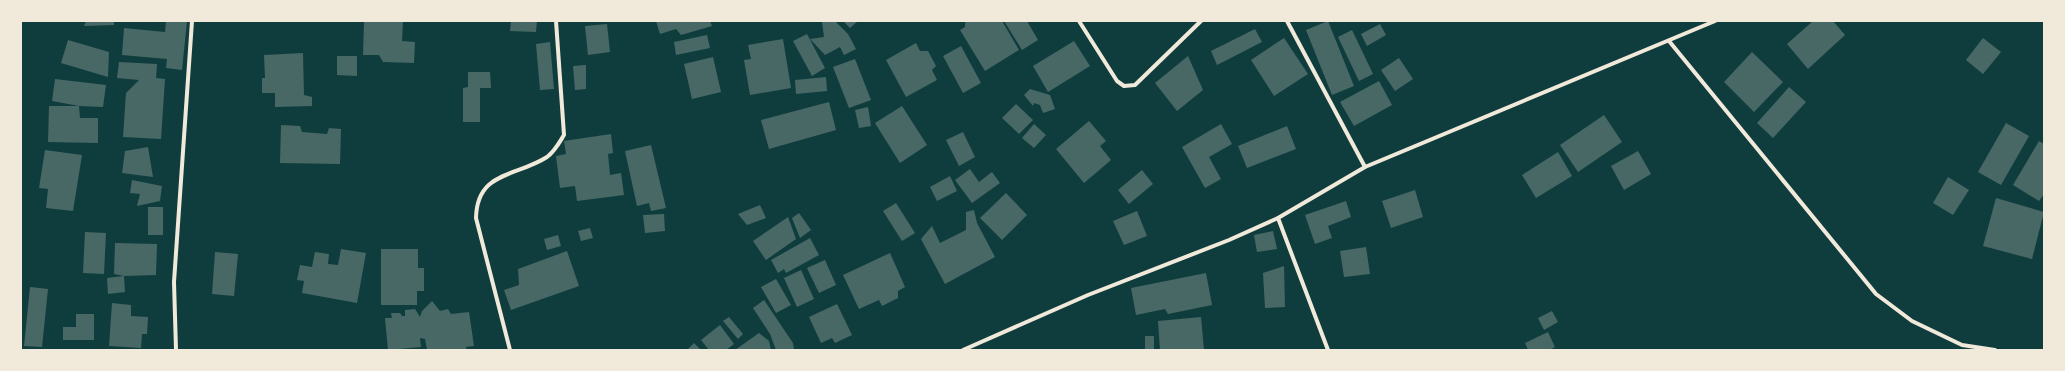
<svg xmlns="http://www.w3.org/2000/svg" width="2065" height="371" viewBox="0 0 2065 371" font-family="Literata,serif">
	<rect width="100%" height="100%" fill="#0f3d3e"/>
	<g fill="#486865">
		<polygon points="86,21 114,21 114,25 84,26"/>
		<polygon points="166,21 187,21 182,70 166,68 167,59 122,55 124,28 165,32"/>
		<polygon points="364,21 403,21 402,41 415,42 414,63 383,62 379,55 363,55"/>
		<polygon points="511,21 537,21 536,32 510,31"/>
		<polygon points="656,21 710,21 712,26 681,35 676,29 660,34"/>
		<polygon points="835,21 848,34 856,49 844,55 840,47 825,55 810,39 824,37 822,22"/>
		<polygon points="843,21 858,21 850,28"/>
		<polygon points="967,21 1002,21 1019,50 985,71 960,30 965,27 965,23"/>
		<polygon points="1004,21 1027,21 1038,40 1022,50"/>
		<polygon points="1328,21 1354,86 1332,95 1306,30"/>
		<polygon points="1813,21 1833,21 1845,35 1808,69 1787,44"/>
		<polygon points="607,24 610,52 588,55 585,26"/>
		<polygon points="1380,24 1386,35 1367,46 1361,34"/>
		<polygon points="1255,29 1262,42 1217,65 1211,51"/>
		<polygon points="1352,30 1373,74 1359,81 1338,37"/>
		<polygon points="807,34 825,68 812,76 793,41"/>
		<polygon points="707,35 710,48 676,55 674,42"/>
		<polygon points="1284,38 1308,74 1274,96 1251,60"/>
		<polygon points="1983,38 2001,52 1983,74 1966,60"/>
		<polygon points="783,39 791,88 750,95 744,60 751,59 748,45"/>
		<polygon points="68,40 109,52 108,77 61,63"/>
		<polygon points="1074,41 1090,66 1048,92 1033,66"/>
		<polygon points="550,42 554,89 540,90 536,44"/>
		<polygon points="916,43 920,51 928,51 936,66 932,70 937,80 906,97 886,60"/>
		<polygon points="961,46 981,83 963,93 943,56"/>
		<polygon points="1752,52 1783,82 1754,112 1724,82"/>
		<polygon points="303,53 304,95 312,97 312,106 275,107 275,93 262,93 262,78 265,78 264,55"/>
		<polygon points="337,56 357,56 357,76 337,75"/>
		<polygon points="1188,56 1203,90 1177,111 1155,83"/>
		<polygon points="713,57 721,92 692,99 684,64"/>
		<polygon points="1399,58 1413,79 1395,91 1381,70"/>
		<polygon points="855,59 871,100 849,108 833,67"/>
		<polygon points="119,62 157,64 156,78 165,79 161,139 123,137 126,93 139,80 117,78"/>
		<polygon points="586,65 586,89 575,90 573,66"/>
		<polygon points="468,72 490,72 491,88 480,88 480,122 463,122 463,88 468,87"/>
		<polygon points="826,77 827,91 796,94 795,80"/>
		<polygon points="55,79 106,85 103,107 79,106 52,101"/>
		<polygon points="1379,81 1392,105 1354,126 1340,102"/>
		<polygon points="1789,87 1806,102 1773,138 1757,123"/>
		<polygon points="1030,89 1050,95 1055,109 1043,113 1040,105 1034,103 1033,106 1024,95"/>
		<polygon points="829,102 836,130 769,149 761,120"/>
		<polygon points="1016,104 1033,120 1019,134 1002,118"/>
		<polygon points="49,106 79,106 80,118 98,118 98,143 48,142"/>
		<polygon points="902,106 927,145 900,163 875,123"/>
		<polygon points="868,107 871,126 859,128 855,110"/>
		<polygon points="1604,115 1622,142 1578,172 1560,145"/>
		<polygon points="1089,121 1106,141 1100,146 1111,160 1084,183 1056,149"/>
		<polygon points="2006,123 2029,136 2001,185 1978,172"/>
		<polygon points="1034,124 1046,135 1034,148 1022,138"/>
		<polygon points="1221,124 1232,144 1209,157 1221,179 1205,188 1182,147"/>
		<polygon points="281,125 300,126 302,132 327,134 329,128 341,129 340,164 280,163"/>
		<polygon points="1287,126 1296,149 1247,168 1238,146"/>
		<polygon points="963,132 975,157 959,166 946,140"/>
		<polygon points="611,134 613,153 608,154 610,175 621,173 624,195 577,201 575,186 560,188 556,156 566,154 564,141"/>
		<polygon points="2039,141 2044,144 2044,194 2039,201 2013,185"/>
		<polygon points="651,145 666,208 651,211 649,203 637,206 625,151"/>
		<polygon points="148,147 153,177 122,173 125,151"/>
		<polygon points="45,150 82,155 73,211 46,208 48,189 39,188"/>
		<polygon points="1638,151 1651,174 1624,190 1611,166"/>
		<polygon points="1558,152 1572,176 1536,198 1522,175"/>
		<polygon points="970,169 979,182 992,172 1000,183 972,203 955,180"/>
		<polygon points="1142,170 1153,184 1129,204 1118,190"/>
		<polygon points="950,176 957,191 937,201 930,187"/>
		<polygon points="1948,177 1969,190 1953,215 1933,203"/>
		<polygon points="132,180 162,186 160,201 137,206 140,194 130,193"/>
		<polygon points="1415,190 1423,217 1391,228 1382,201"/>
		<polygon points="1006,193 1027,215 1002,240 980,218"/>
		<polygon points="1996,198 2044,212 2032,259 1983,246"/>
		<polygon points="1346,201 1351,217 1328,226 1332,238 1315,244 1305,215"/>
		<polygon points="896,203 915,233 902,241 883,211"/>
		<polygon points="760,205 766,218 747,225 738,214"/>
		<rect x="148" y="207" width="15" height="28"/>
		<polygon points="974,210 977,223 995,257 945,284 921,239 932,226 940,243 966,230 966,212"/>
		<polygon points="1137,211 1147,236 1124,245 1113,221"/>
		<polygon points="799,213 811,230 800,238 792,218"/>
		<polygon points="664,214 665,231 645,233 643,215"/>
		<polygon points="788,217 796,239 766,260 753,241"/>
		<polygon points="590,228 593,238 581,241 578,231"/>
		<polygon points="1273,231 1277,249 1257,252 1254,235"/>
		<polygon points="85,232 106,233 104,274 83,273"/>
		<polygon points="558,235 561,246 547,250 544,239"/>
		<polygon points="810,238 819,255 786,273 784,269 778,273 771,260"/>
		<polygon points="115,243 157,244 156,275 124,276 125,292 108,294 107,278 124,276 114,274"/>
		<polygon points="1366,247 1370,274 1344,277 1340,251"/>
		<polygon points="341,249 366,253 357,303 302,293 304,281 297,280 300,265 312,267 315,252 329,254 328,264 338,265"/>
		<polygon points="381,249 418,249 418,268 424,268 424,291 417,291 417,305 381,305"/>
		<polygon points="567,251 579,286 511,310 504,290 519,285 518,269"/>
		<polygon points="215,252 238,254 234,296 212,294"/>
		<polygon points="890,253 905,287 898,291 898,298 882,306 879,300 859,309 843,275"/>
		<polygon points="825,260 836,285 819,293 807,268"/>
		<polygon points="1284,266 1285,307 1265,308 1263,273"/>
		<polygon points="801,270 814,299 797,307 784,278"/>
		<polygon points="1206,273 1212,305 1168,314 1165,309 1136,315 1131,288"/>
		<polygon points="776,279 791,305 776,313 761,287"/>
		<polygon points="30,287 48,289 42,347 24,346"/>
		<polygon points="764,300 793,343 794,350 776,350 770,334 753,308"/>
		<polygon points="432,301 440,311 448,309 451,314 469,312 474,346 466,347 467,350 427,350 425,339 420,338 421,347 388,350 385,318 392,318 391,313 400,313 402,316 405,316 405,310 415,309 420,317 422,311"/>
		<polygon points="112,303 131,305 131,316 148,317 147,334 142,334 141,348 109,346"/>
		<polygon points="837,304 852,335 835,343 832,338 821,343 809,317"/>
		<polygon points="1552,311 1558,322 1544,330 1538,318"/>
		<polygon points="76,314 94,314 94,340 63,340 63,327 76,327"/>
		<polygon points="729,317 743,334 738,339 723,321"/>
		<polygon points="1201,317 1204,350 1160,350 1158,321"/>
		<polygon points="720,325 734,344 726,350 709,350 701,340"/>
		<polygon points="1548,332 1555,347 1549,350 1528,350 1525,343"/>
		<polygon points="759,333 769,341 771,350 735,350"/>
		<rect x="1145" y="336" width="9" height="14"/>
		<polygon points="694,343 701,350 687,350"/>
	</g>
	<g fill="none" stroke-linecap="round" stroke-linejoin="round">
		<g stroke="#f1e9da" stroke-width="4">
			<polyline points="1079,21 1117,81 1124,86 1135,85 1201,21"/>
			<polyline points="1287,21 1365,167"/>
			<polyline points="1669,41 1876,294 1912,321 1962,345 1995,350"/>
			<polyline points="1278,218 1328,350"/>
			<polyline points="176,350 174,282 192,21"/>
			<path d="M510,350L476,218C477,171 516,177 547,157C555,151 559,143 564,135L556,21"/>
			<polyline points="963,350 1088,295 1229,240 1278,218 1365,167 1715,21"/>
		</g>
	</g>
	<rect width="2065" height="371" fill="none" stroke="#f1e9da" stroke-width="44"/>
</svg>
